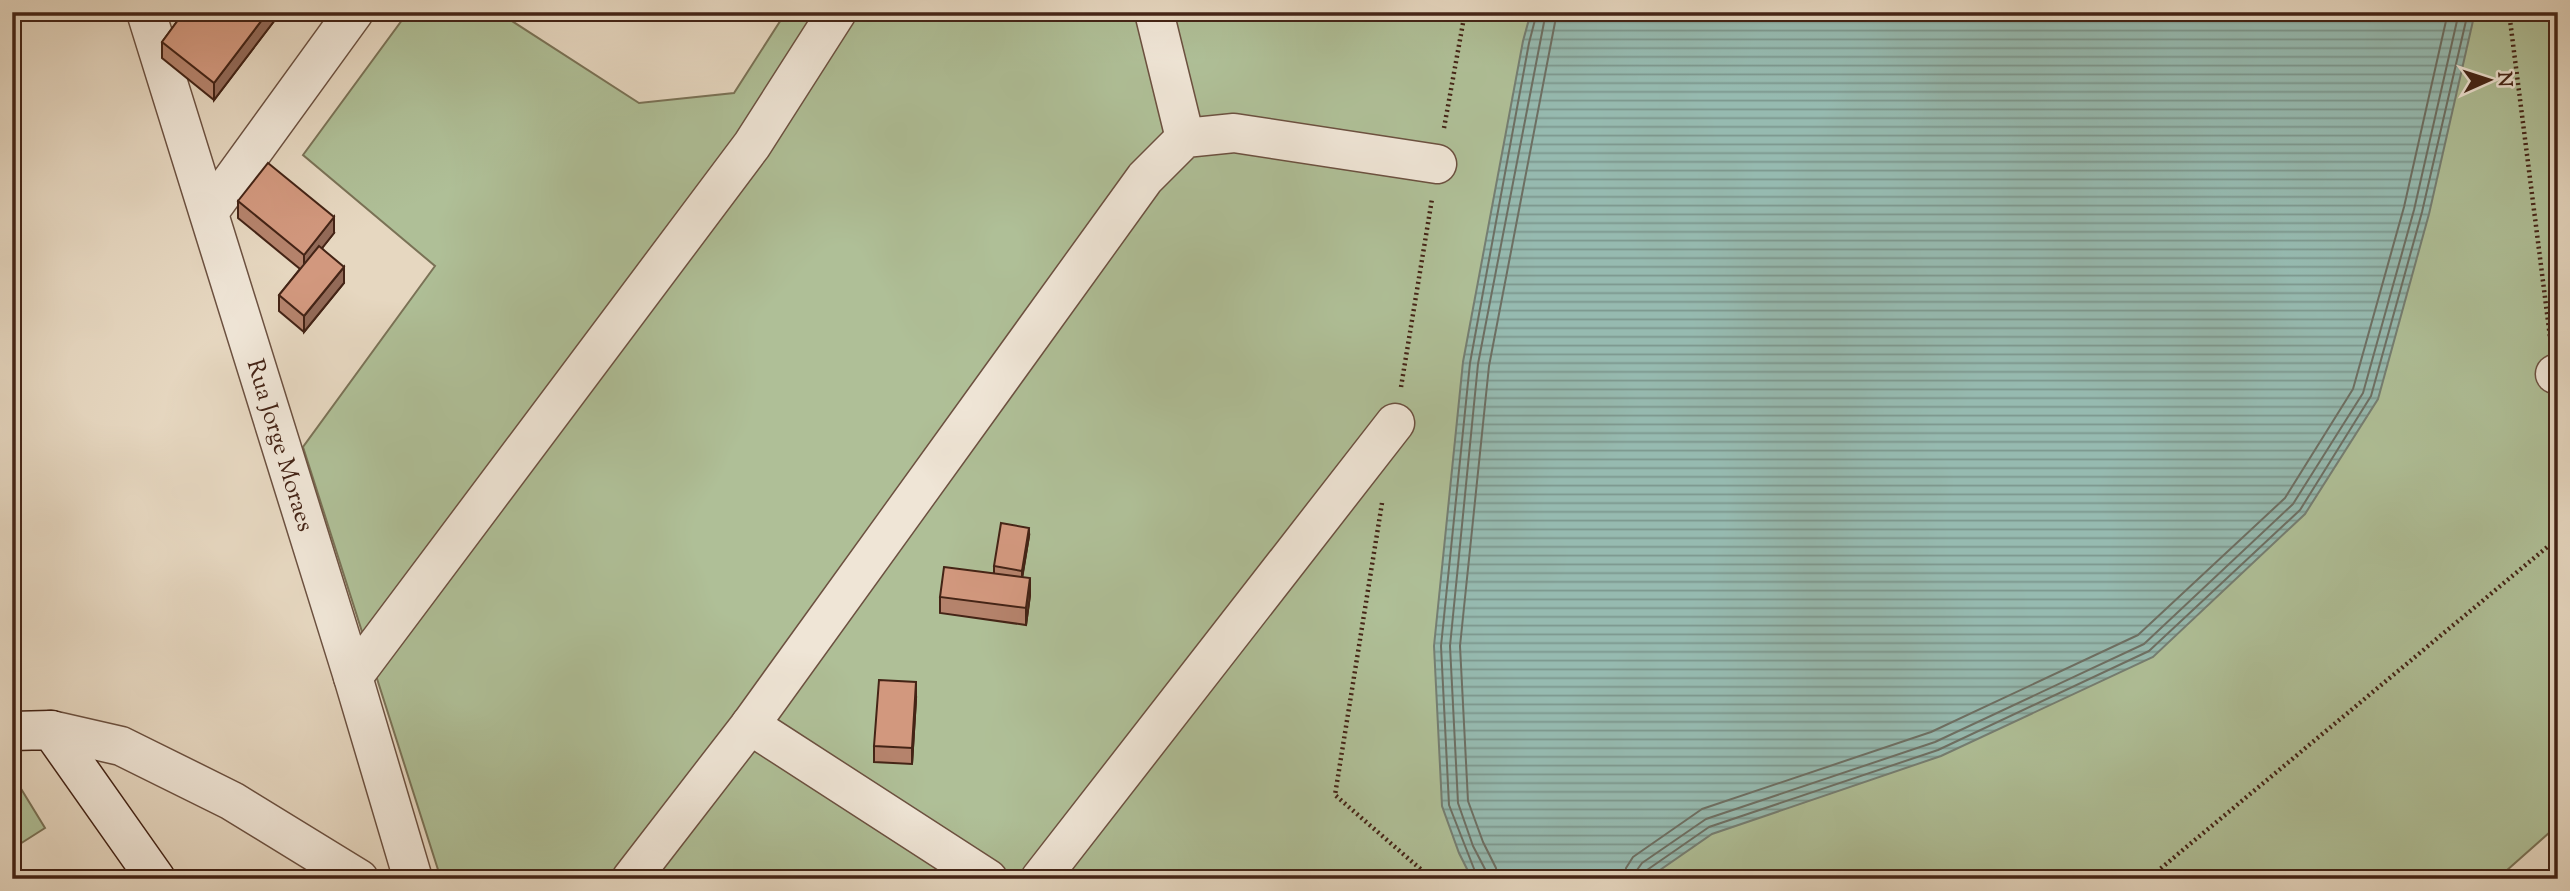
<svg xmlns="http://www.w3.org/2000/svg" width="2570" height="891" viewBox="0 0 2570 891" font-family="'Sorts Mill Goudy',serif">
	<defs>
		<pattern id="water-rules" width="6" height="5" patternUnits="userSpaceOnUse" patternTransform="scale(1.75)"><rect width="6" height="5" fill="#96bab0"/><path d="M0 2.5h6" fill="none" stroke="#7c978e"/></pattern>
	</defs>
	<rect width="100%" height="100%" fill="#e6d7c0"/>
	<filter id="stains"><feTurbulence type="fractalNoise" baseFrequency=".00286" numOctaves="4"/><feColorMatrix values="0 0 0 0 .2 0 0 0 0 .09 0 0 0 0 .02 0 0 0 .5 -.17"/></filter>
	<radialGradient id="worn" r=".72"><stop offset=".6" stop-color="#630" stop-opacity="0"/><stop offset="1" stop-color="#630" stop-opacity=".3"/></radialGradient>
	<g fill="#afbf97" stroke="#7a7256" stroke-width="2">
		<polygon points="408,12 498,12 639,103 734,93 786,12 2558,12 2558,825 2497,879 441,879 303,447 435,266 303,155"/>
		<polygon points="12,774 45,828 12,849"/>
	</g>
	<polygon fill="url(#water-rules)" stroke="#757e72" stroke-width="2" points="1531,12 2475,12 2429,214 2378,399 2305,514 2153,657 1941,756 1712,834 1647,879 1472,879 1459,853 1442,806 1434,646 1463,362 1523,41"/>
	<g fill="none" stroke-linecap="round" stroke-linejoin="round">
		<g stroke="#6d6f63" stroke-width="2">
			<polyline points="1478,879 1449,805 1441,646 1470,363 1529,43 1537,12"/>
			<polyline points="1487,879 1486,871 1473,846 1458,803 1450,646 1478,364 1546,12"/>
			<polyline points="1497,879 1496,868 1483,842 1468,801 1460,646 1489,366 1557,12"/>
			<polyline points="1625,879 1626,868 1633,857 1702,809 1931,732 2138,635 2285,498 2353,389 2404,207 2448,12"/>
			<polyline points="1635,879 1637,870 1642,863 1706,819 1935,742 2144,644 2293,504 2363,393 2414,210 2459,12"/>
			<polyline points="1644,879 1647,870 1709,827 1938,750 2149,651 2300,510 2371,396 2422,212 2468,12"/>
		</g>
		<g stroke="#6c5140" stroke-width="41">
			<g id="street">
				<polyline points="146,12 353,677 413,879"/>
				<polyline points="1154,12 1185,138"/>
				<polyline points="209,212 354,12"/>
				<polyline points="2555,374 2558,374"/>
				<polyline points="353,677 752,145 837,12"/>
				<polyline points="750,725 988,879"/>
				<polyline points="51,730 121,746 232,801 359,879"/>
				<polyline points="631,879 750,725 1145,178 1185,138 1234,133 1437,164"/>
				<polyline points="1040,879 1395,423"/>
			</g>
		</g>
		<g stroke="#442416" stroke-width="41">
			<polyline id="secondary" points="12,731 51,730 156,879"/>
		</g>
		<g stroke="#442416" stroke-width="4.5" stroke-dasharray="2 3.5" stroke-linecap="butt">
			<polyline points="2509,12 2550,337"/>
			<polyline points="1444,128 1465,12"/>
			<polyline points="1401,387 1432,199"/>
			<polyline points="1382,503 1335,795 1432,879"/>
			<polyline points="2148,879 2558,538"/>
		</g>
		<use href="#street" stroke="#efe5d6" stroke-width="38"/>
		<use href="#secondary" stroke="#efe5d6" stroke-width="38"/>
	</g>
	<g fill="#b5836c" stroke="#442416" stroke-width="2">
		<polygon points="184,12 281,12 214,100 162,58 162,42"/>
		<polygon points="238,201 334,233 322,248 344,283 304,332 279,311 279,295 300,269 238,218"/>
		<polygon points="1029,536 1022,577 1030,595 1026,625 940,613 940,597 994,573 994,566"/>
		<polygon points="916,699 912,764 874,762 874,746"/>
	</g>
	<g fill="#936a58" stroke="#442416" stroke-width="2">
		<polygon points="268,12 281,12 214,100 214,83"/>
		<polygon points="334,217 334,233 304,271 304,255"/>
		<polygon points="344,267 344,283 304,332 304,316"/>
		<polygon points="1029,528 1029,536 1022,579 1022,571"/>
		<polygon points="1030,578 1030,595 1026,625 1026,608"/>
		<polygon points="916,682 916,699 912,764 912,748"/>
	</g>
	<g fill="#d2987e" stroke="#442416" stroke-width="2">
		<polygon points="184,12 268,12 214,83 162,42"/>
		<polygon points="268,163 334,217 304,255 238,201"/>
		<polygon points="319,246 344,267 304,316 279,295"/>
		<polygon points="1001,523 1029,528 1022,571 994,566"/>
		<polygon points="944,567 1030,578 1026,608 940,597"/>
		<polygon points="879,680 916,682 912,748 874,746"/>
	</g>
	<g text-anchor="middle" stroke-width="5" stroke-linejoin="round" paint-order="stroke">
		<g font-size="24" fill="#442416" stroke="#efe5d6">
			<text transform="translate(281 445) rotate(73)" y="8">Rua Jorge Moraes</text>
		</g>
	</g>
	<rect width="2570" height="891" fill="none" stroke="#e6d7c0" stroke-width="42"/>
	<rect x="14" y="14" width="2542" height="863" fill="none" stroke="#442416" stroke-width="3.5"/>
	<rect x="21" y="21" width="2528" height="849" fill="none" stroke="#442416" stroke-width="2"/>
	<g transform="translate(2489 80) rotate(87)" stroke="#efe5d6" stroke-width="5" paint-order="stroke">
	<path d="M0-5L12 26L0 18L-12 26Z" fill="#442416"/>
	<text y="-10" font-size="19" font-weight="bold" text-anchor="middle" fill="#442416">N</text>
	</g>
	<rect width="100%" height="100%" filter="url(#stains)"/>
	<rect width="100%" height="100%" fill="url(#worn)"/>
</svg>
